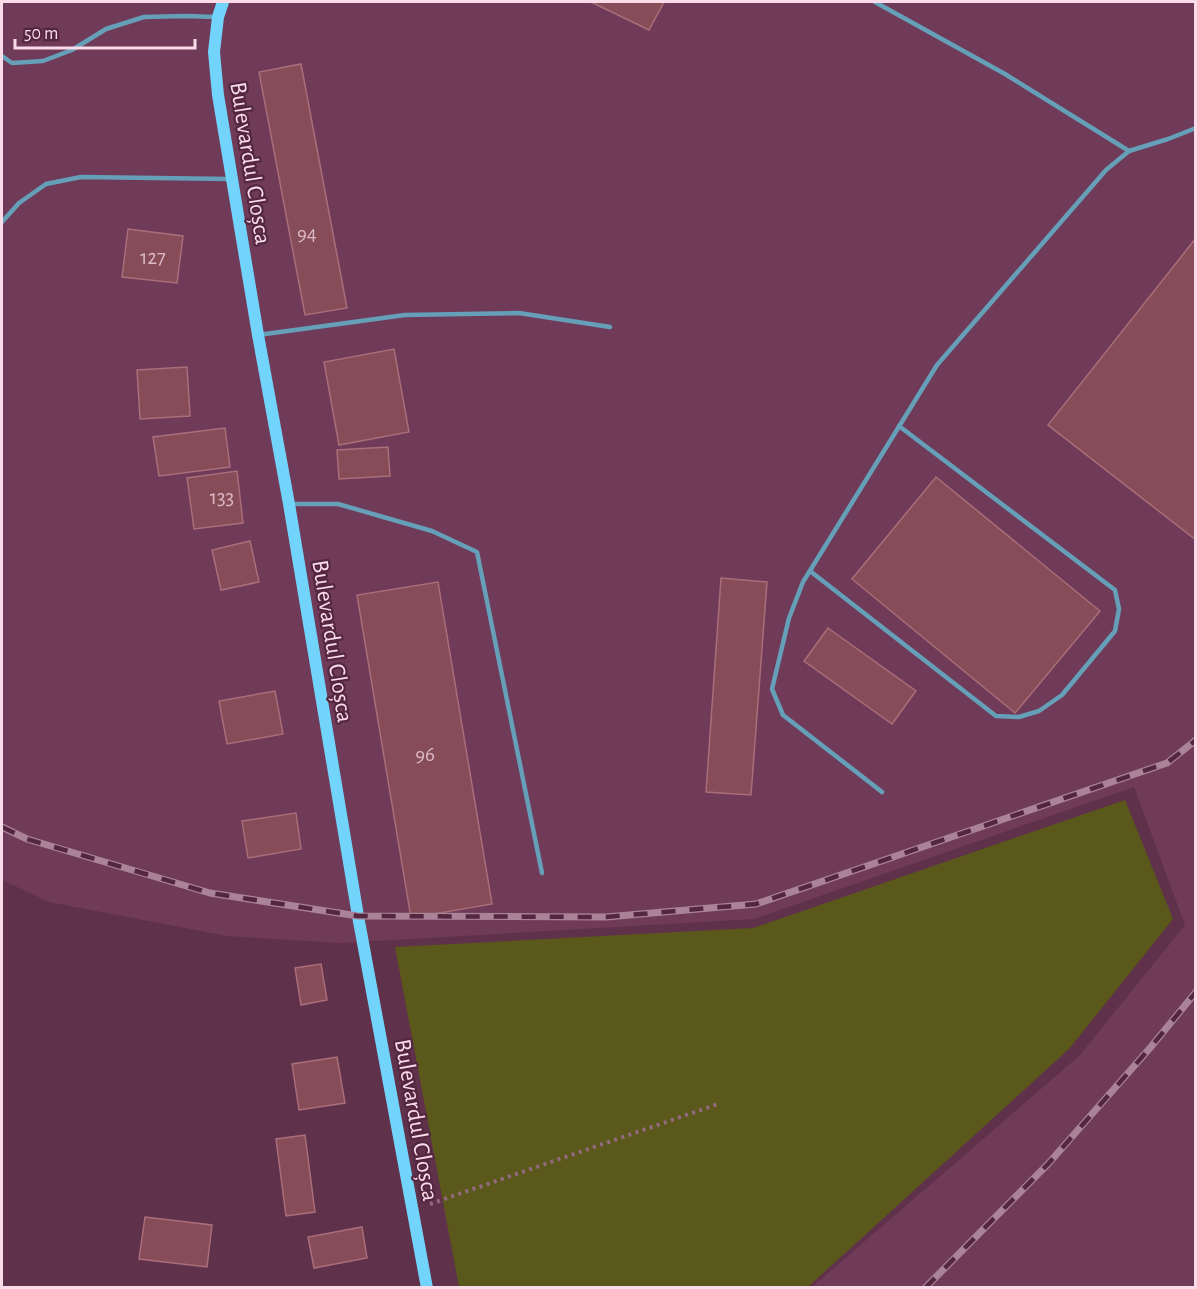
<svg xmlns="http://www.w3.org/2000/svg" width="1197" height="1289" viewBox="0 0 1197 1289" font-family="'Alegreya Sans',sans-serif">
	<rect width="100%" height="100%" fill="#60314b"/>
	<polygon fill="#703b58" points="2,2 1195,2 1195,1287 812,1287 1080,1055 1185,925 1134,787 754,919 340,943 227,936 49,902 2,880"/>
	<polygon fill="#5a581b" points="1125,800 1173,919 1069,1049 808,1287 459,1287 395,947 753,928"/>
	<g fill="#864d59" stroke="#aa6e7a" stroke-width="1.5">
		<polygon points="591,2 664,2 649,30"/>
		<polygon points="301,64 347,308 305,315 259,72"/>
		<polygon points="128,229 183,236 177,283 122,277"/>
		<polygon points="1196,238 1196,540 1048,425"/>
		<polygon points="394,349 409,432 339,445 324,362"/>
		<polygon points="187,367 190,416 140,419 137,370"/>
		<polygon points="225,428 230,467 159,476 153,437"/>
		<polygon points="388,447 390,476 339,479 337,450"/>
		<polygon points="237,471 243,523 194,529 187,478"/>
		<polygon points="936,477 1100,611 1015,713 852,579"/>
		<polygon points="250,541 259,582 221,590 212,550"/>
		<polygon points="721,578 767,582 751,795 706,792"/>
		<polygon points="438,582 492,904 411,918 357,595"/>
		<polygon points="828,628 916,691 892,724 804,661"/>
		<polygon points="275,691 283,734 227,744 219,701"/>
		<polygon points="296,813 301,849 248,858 242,821"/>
		<polygon points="321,964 327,1000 301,1005 295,968"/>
		<polygon points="337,1057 345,1103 299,1110 292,1064"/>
		<polygon points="305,1135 315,1212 286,1216 276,1139"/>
		<polygon points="145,1217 212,1225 207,1267 139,1259"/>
		<polygon points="362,1227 367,1258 314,1268 308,1237"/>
	</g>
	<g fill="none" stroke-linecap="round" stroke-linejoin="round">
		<polyline stroke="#936a80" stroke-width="4" stroke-dasharray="3 4.5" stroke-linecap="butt" points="430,1204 718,1104"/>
		<g stroke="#659fb8" stroke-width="4.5">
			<polyline points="875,2 1005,74 1129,151"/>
			<polyline points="2,56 12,63 43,61 72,50 106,29 144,17 186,16 216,17"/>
			<polyline points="2,222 19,203 46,184 81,177 231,179"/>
			<polyline points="258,335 405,315 519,313 610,327"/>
			<polyline points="292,504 338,504 432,531 477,552 542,873"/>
			<polyline points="810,571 996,716 1019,717 1039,711 1062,695 1115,631 1119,609 1115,590 899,426"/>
			<polyline points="882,792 783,715 772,689 789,618 803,582 937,365 1106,170 1129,151 1168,139 1196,128"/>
		</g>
		<polyline stroke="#72d3fb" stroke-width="12" points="223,2 218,17 214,52 218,95 258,335 289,504 358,916 427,1288"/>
		<g stroke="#aa8398" stroke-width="7">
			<g id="rail">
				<polyline points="2,827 27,839 210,893 358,916 606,917 756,904 1167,763 1196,740"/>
				<polyline points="925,1288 1048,1164 1150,1048 1196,992"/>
			</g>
		</g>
		<use href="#rail" stroke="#542640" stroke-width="4.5" stroke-dasharray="14" stroke-linecap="butt"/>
	</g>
	<g text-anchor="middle" stroke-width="4.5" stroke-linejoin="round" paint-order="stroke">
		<g font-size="21" fill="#dcb8c6">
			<text x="307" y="240">94</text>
			<text x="153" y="264">127</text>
			<text x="222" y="504">133</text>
			<text x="425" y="761">96</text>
		</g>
		<g font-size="24" fill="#f9dbea" stroke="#542640">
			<text transform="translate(251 163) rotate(81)" y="8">Bulevardul Cloșca</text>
			<text transform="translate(333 641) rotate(81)" y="8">Bulevardul Cloșca</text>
			<text transform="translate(417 1120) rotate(80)" y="8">Bulevardul Cloșca</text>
		</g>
	</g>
	<rect width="1197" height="1289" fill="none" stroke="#f9dbea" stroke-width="6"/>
	<path d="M15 39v9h180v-9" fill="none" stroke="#f9dbea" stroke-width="3"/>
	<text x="24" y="39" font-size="18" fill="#f9dbea" stroke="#542640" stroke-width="4.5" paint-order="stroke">50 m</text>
</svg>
